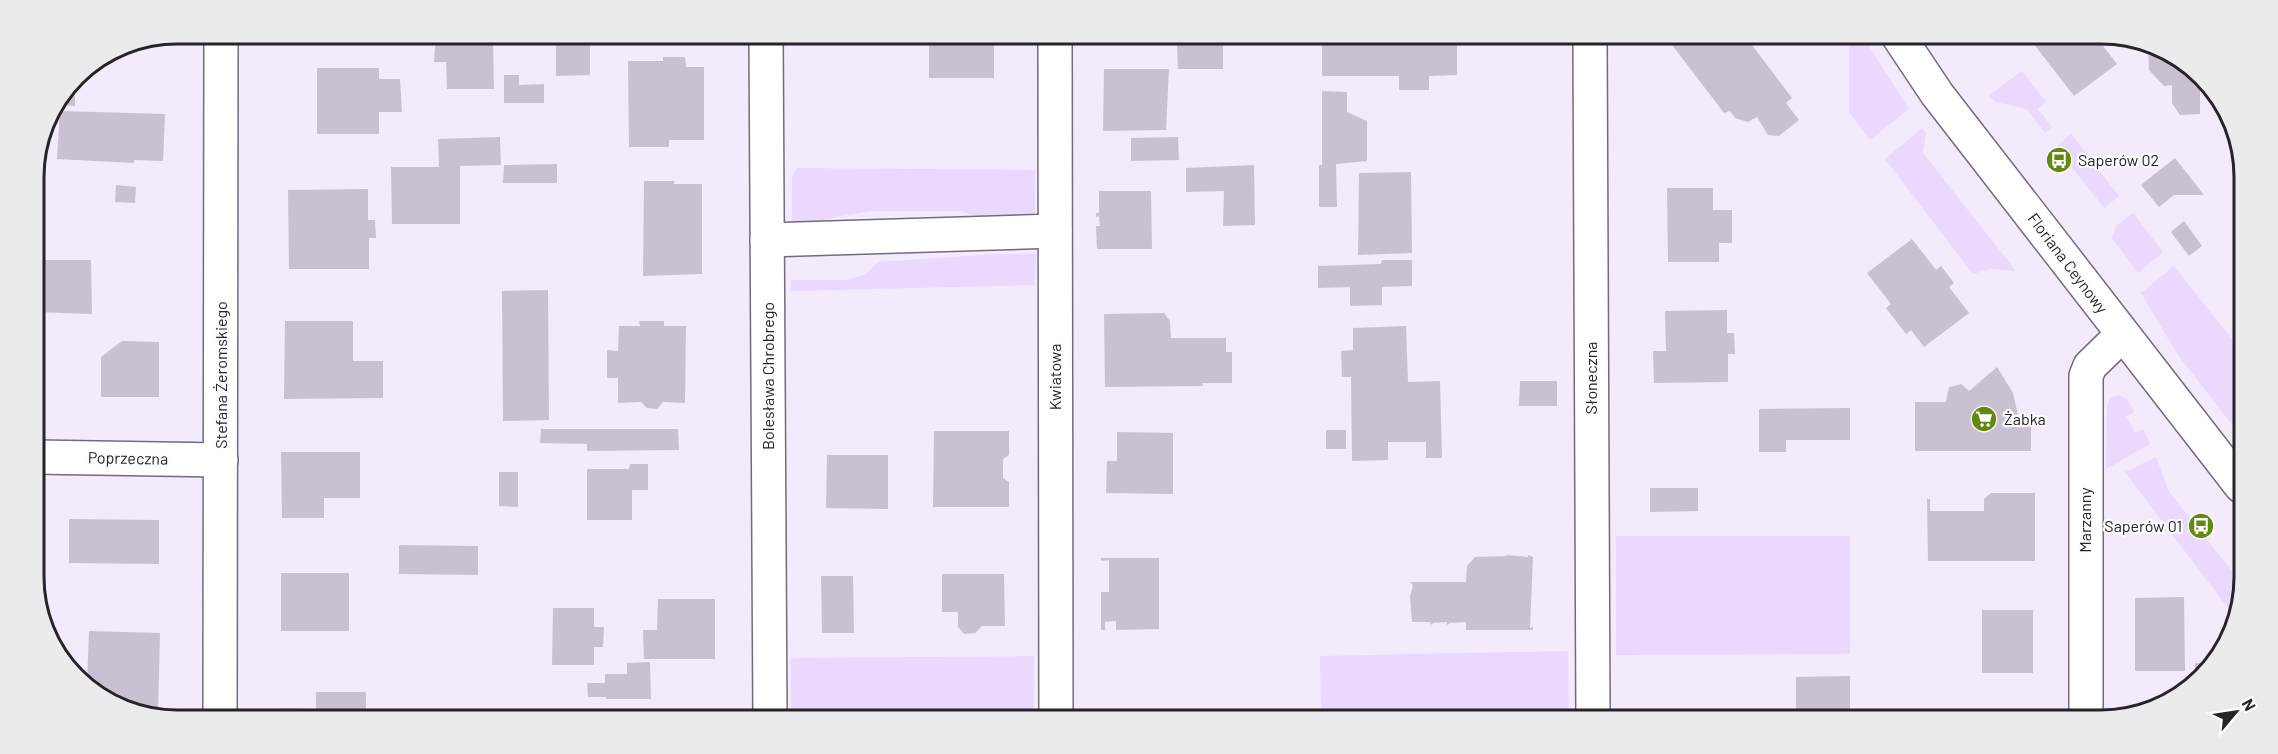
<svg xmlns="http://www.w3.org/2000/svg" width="2278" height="754" viewBox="0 0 2278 754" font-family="Barlow,sans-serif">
	<rect width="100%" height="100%" fill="#f3eafc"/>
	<g fill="#ebd8ff">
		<polygon points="1069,35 1318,36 1318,44 1223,42 1069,45"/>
		<polygon points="1849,37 1863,37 1909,109 1870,140 1849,112"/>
		<polygon points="2022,71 2046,102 2038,109 2052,127 2045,133 2027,109 1996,102 1988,96"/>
		<polygon points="1922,128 1926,133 1923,153 2016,271 1990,269 1973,274 1885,159"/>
		<polygon points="2071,134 2119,196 2104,208 2056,147"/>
		<polygon points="2237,138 2242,149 2241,436 2178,355 2141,293 2174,266 2238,347"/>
		<polygon points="797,168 1035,170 1035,219 993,222 960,211 872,211 836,217 806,226 792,224 792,177"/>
		<polygon points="2133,213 2163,252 2138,273 2112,238 2116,226"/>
		<polygon points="996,254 1036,254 1035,285 791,291 791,280 846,280 866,274 878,262"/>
		<polygon points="2118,395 2127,399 2134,412 2126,416 2135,433 2143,429 2150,444 2106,469 2107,406 2111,397"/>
		<polygon points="2156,457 2169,492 2240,581 2240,615 2237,620 2125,472"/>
		<polygon points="1616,536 1850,536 1850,654 1616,655"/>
		<polygon points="1568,651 1569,719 1321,719 1320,656"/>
		<polygon points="1034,656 1034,718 791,718 791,658"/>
	</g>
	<g fill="#c9c1d2">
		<polygon points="436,34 501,34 501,42 493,42 494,89 447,89 446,62 434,62"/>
		<polygon points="571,34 628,34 628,42 590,42 590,75 556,76 556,42 571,42"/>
		<rect x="929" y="35" width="65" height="43"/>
		<polygon points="1666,37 1746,37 1792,98 1786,103 1799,120 1779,136 1768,135 1757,117 1748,122 1735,118 1730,111 1724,113"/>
		<polygon points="2029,38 2097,38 2117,64 2074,96"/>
		<polygon points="1223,42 1223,69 1178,69 1177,43"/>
		<polygon points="2148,44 2200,76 2200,114 2180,115 2172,103 2172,85 2164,86 2149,70"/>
		<polygon points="1322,45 1457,45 1457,75 1429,76 1429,90 1399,90 1399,76 1322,76"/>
		<polygon points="663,57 685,57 686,67 704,67 704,140 669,140 669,147 629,147 628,61 663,61"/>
		<polygon points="317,68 379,68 379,79 400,79 402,112 379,112 379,134 317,134"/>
		<polygon points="1104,69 1169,69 1166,130 1103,131"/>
		<polygon points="75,75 75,106 54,105 57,101"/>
		<polygon points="504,75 519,75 519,85 544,84 544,103 504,103"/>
		<polygon points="1322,91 1347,92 1347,112 1367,121 1367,161 1336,164 1337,207 1319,207 1319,165 1322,165"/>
		<polygon points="60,111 165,114 163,161 134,160 134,163 57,159"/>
		<polygon points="500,137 501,165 460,166 460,224 392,224 391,167 439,167 438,139"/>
		<polygon points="1178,137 1179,160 1131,161 1131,138"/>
		<polygon points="2175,158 2204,195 2174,195 2159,207 2141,185"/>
		<polygon points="557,164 557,183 503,183 504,165"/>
		<polygon points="1254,165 1255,225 1223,226 1224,191 1186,192 1186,168"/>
		<polygon points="1411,172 1412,253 1358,255 1359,173"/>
		<polygon points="644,181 674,181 674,184 702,184 702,274 643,276"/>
		<polygon points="116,185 136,187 135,203 115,202"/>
		<polygon points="1667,188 1713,188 1713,210 1732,210 1732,243 1719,243 1719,262 1668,262"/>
		<polygon points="368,189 368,220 375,220 376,238 369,238 369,269 289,269 288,190"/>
		<polygon points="1099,191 1151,191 1152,249 1097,249 1096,226 1100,226 1099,216 1096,217 1096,213 1099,213"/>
		<polygon points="33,198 45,198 44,220 34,219"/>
		<polygon points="2184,221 2202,246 2189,256 2171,232"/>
		<polygon points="1912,239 1936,270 1941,266 1954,283 1949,287 1969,313 1924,347 1911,330 1906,334 1886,308 1891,304 1867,273"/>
		<polygon points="34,260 91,260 92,314 34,312"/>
		<polygon points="1382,260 1412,260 1412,286 1382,287 1382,305 1350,306 1350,287 1318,288 1318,266 1381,264"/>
		<polygon points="548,290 549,420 503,421 502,291"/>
		<polygon points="1727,310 1727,333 1734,333 1735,354 1728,354 1728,382 1654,383 1653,351 1666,351 1665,311"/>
		<polygon points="1164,313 1170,321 1171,338 1226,338 1226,352 1232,352 1232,383 1202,383 1203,386 1105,387 1104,314"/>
		<polygon points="285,321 353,321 353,361 383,361 383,398 284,399"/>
		<polygon points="639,321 664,321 664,326 686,326 685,403 663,402 657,409 647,408 641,402 618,403 618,378 607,378 607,350 618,351 619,326 640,326"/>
		<polygon points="1406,326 1408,382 1440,381 1442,458 1426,458 1426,442 1388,442 1388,460 1352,461 1351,377 1342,377 1341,351 1353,350 1353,328"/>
		<polygon points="122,341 159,342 159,397 101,397 101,357"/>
		<polygon points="1997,367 2013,393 2019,419 2031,419 2031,451 1915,451 1915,402 1946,402 1949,387 1961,384 1969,391"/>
		<polygon points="1520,381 1557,381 1557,406 1519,406"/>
		<polygon points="1850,408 1850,440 1786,440 1786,452 1759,452 1759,409"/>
		<polygon points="541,429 678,429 679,450 587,451 587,444 540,443"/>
		<rect x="1326" y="430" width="20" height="19"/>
		<polygon points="934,431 1009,431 1009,455 1003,459 1003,478 1009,482 1009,507 933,507"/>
		<polygon points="1117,432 1173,433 1173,494 1106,493 1107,461 1117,461"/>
		<polygon points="281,452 360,452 360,498 324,498 324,518 282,518"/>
		<polygon points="827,455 888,455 888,509 826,508"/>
		<polygon points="630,464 648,464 648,490 632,490 632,520 587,520 587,469 629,469"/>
		<polygon points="499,472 518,472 518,507 499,506"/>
		<polygon points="1650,488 1698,488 1698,511 1650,512"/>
		<polygon points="1991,493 2035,493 2035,561 1928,561 1927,499 1930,499 1930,511 1984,511 1984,499"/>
		<polygon points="69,519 159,520 159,564 69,563"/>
		<polygon points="399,545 478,546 478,575 399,574"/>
		<polygon points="1506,555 1528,557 1528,555 1533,557 1530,628 1533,627 1533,630 1466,630 1466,622 1450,623 1447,625 1447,622 1433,623 1432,625 1429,622 1412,622 1410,597 1413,585 1410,582 1466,582 1467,566 1475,557 1506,556"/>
		<polygon points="1101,558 1159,558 1159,629 1116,630 1116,621 1105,622 1105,630 1101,630 1101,592 1109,592 1109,560 1101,561"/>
		<rect x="281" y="573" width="68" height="58"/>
		<polygon points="942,574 1004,574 1005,626 982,626 975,633 964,634 958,627 958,612 942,612"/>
		<polygon points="821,576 853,576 854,633 822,633"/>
		<polygon points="2184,597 2185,671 2135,671 2135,598"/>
		<polygon points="658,599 715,599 715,659 644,659 643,630 657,630"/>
		<polygon points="553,608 594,608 594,627 604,627 603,647 594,647 594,665 552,665"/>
		<rect x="1982" y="610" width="51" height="63"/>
		<polygon points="89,631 160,633 158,711 130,710 87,684"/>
		<polygon points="650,662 651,699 606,699 606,697 588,697 587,683 605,683 605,674 627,674 627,663"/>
		<polygon points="2195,663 2215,663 2195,685"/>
		<polygon points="1850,676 1850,720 1796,720 1796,677"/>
		<polygon points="316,692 366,692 366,717 281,716 281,708 316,709"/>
	</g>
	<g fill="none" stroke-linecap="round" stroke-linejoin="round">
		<g stroke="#736b7b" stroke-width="36">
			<g id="minor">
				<polyline points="766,35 770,718"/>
				<polyline points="1055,35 1056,718"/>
				<polyline points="1590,37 1593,719"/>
				<polyline points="1899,37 1937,94 2241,486"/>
				<polyline points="767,240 1055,231"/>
				<polyline points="35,457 221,460"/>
				<polyline points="220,716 221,33"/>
				<polyline points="2086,721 2086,376 2090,366 2122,335"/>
			</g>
		</g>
		<use href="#minor" stroke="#fff" stroke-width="33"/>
	</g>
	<defs>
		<g id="bus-disc" transform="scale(1.35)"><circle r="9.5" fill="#648910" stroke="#fcfbfe"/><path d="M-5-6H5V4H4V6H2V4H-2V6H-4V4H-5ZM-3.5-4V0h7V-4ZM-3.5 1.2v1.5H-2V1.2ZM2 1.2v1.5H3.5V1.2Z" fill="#fff"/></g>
		<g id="supermarket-disc" transform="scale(1.35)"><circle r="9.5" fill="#648910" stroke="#fcfbfe"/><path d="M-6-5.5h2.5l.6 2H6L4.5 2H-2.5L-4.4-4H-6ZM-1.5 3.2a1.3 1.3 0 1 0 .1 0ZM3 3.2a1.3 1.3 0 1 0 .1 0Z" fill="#fff"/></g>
	</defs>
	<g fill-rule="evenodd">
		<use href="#bus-disc" x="2059" y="160"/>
		<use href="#supermarket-disc" x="1984" y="419"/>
		<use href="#bus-disc" x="2201" y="526"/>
	</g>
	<g text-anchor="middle" stroke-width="4.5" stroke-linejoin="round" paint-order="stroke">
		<g font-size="16" fill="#262329" stroke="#fcfbfe" text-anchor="start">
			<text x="2078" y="166">Saperów 02</text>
			<text x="2004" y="425">Żabka</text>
			<text x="2182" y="532" text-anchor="end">Saperów 01</text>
		</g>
		<g font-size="16" fill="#262329" stroke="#fcfbfe">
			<text transform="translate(2068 263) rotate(53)" y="6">Floriana Ceynowy</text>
			<text transform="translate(221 375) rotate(-90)" y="6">Stefana Żeromskiego</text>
			<text transform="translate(768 376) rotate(-90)" y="6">Bolesława Chrobrego</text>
			<text transform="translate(1055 377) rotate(-90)" y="6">Kwiatowa</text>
			<text transform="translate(1591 378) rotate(-90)" y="6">Słoneczna</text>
			<text transform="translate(128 458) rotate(1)" y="6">Poprzeczna</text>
			<text transform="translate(2085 520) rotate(-90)" y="6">Marzanny</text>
		</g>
	</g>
	<path d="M0 0H2278V754H0ZM177 44H2101A133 133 0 0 1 2234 177V577A133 133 0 0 1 2101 710H177A133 133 0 0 1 44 577V177A133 133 0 0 1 177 44Z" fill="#ebeaed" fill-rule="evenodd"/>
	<path fill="none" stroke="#262329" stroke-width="3" d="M177 44H2101A133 133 0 0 1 2234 177V577A133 133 0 0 1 2101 710H177A133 133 0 0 1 44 577V177A133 133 0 0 1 177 44Z"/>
	<g transform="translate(2236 712) rotate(61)" stroke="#fcfbfe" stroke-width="4.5" paint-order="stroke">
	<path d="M0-4.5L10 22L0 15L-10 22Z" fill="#262329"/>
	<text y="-9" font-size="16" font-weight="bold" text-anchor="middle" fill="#262329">N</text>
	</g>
</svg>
